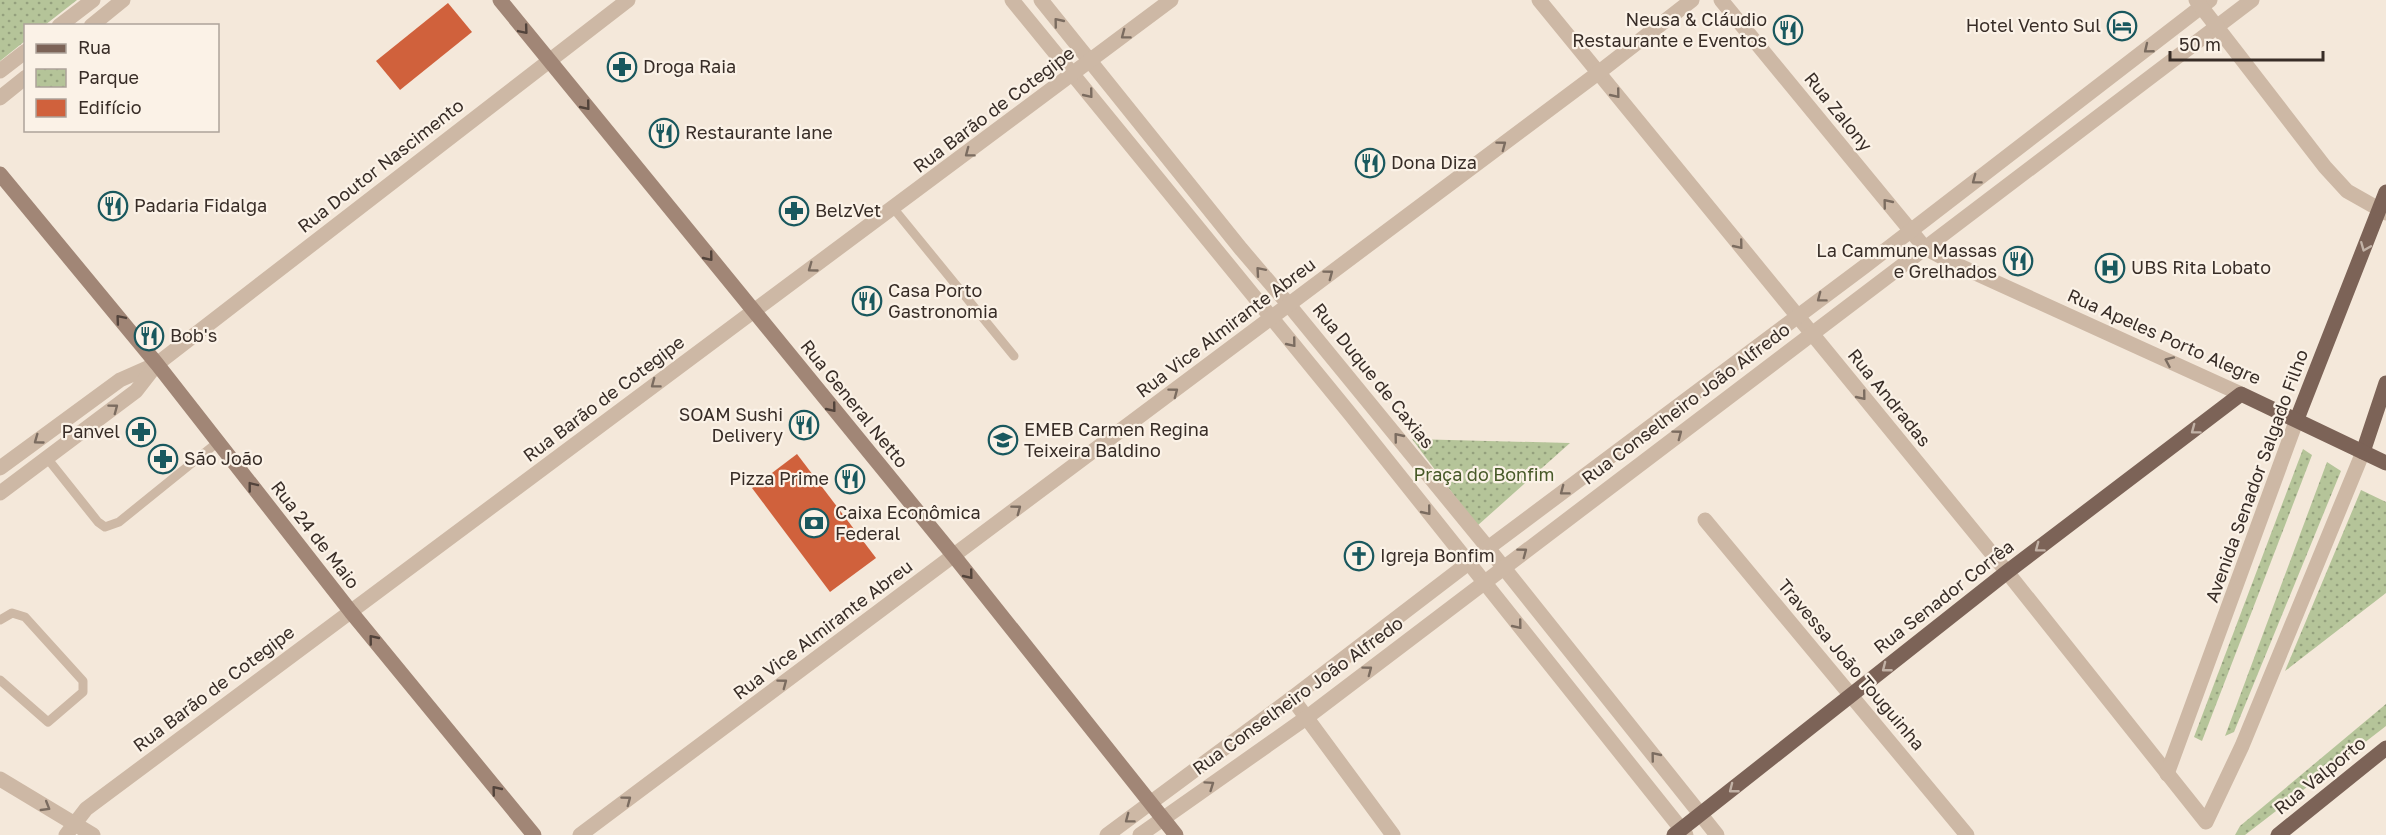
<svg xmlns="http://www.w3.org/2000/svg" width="2386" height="835" viewBox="0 0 2386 835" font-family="'Golos Text',sans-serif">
	<defs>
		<pattern id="park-dots" width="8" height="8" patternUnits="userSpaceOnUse" patternTransform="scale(1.5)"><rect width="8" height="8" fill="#b5c499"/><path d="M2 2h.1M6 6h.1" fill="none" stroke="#94a07d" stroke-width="1.8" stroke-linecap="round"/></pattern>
	</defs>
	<rect width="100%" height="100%" fill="#f4e8da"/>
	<g fill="url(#park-dots)">
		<polygon points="0,0 77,0 45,25 26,26 25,41 0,61"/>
		<polygon points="1412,439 1570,443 1477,526"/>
		<polygon points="2303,449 2312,455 2202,741 2194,737"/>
		<polygon points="2327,462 2341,471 2234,732 2225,736"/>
		<polygon points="2361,490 2386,502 2386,593 2285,671"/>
		<polygon points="2386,704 2386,726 2245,835 2235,835 2240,826"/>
	</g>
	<g fill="#d0613c">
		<polygon points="448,3 472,32 400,90 376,61"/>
		<polygon points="797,454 876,558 830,592 752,488"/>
	</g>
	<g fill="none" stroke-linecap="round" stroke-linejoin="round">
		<g stroke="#cdb8a5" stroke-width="9">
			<polyline points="894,209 1014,356"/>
			<polyline points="47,458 98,522 105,527 119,522 218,442"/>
			<polyline points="0,620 12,613 25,617 83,681 83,692 48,722 0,680"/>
		</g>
		<g stroke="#cdb8a5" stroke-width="15">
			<polyline points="1012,0 1351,415 1686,835"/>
			<polyline points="1041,0 1241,249 1289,305 1488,548 1717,835"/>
			<polyline points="1539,0 2007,572 2206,822 2242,746 2363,452"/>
			<polyline points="1721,0 1925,248 1951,262 2241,394"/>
			<polyline points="59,26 93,0"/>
			<polyline points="0,71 26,51"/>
			<polyline points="1705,520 1967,835"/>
			<polyline points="1292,698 1393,835"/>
			<polyline points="2167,774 2297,419"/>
			<path d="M66,835L86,809C448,540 810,271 1171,0"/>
			<polyline points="1107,835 1292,698 1488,548 1865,266 2210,0"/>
			<polyline points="1140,835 1306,718 2252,0"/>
		</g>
		<g stroke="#cdb8a5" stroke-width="15">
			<polyline points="2196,0 2325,167 2347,191 2386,213"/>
			<polyline points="91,26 123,0"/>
			<polyline points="0,98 26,77"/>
			<polyline points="0,468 120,380 154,365"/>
			<polyline points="0,493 136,391 157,364 628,0"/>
			<polyline points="0,779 93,835"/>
			<polyline points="580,835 1598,73 1692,0"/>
		</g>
		<g stroke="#a18676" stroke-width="15">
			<polyline points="500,0 954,556 1176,835"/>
			<polyline points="0,174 157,364 351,612 534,835"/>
		</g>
		<g stroke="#7c6357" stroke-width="15">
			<polyline points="2297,419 2386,192"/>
			<polyline points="2363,452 2386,383"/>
			<polyline points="1674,835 2007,572 2241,394 2386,463"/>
			<polyline points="2278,835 2386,748"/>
		</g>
	</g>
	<defs><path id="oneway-chevron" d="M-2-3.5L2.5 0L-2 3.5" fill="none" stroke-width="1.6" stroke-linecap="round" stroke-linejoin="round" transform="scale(1.5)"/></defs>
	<g stroke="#7b6c60">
		<use href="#oneway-chevron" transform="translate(1058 22) rotate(-129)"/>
		<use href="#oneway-chevron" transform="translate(1125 35) rotate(143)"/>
		<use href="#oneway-chevron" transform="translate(2148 49) rotate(141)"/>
		<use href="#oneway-chevron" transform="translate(1089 94) rotate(51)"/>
		<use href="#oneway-chevron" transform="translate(1616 94) rotate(51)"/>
		<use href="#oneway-chevron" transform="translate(1502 145) rotate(-37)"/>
		<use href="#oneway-chevron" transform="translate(969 153) rotate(143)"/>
		<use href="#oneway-chevron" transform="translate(1976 180) rotate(143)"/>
		<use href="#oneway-chevron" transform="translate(1887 203) rotate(-129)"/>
		<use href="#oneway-chevron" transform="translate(1739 245) rotate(51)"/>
		<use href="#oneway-chevron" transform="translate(812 268) rotate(144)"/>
		<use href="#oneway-chevron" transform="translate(1260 271) rotate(-131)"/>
		<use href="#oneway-chevron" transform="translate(1329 274) rotate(-37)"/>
		<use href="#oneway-chevron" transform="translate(1821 298) rotate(143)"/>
		<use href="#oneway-chevron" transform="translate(1292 343) rotate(51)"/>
		<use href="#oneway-chevron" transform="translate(2169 361) rotate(-156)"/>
		<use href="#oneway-chevron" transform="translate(655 384) rotate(143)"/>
		<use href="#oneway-chevron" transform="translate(1174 392) rotate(-37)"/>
		<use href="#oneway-chevron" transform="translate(1862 396) rotate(51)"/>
		<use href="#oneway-chevron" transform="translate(114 408) rotate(-37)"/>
		<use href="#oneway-chevron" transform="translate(1678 434) rotate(-37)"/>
		<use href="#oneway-chevron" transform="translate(1398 437) rotate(-129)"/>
		<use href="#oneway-chevron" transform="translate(38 440) rotate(144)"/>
		<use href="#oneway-chevron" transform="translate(1564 491) rotate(143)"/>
		<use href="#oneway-chevron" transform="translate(1017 509) rotate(-37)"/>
		<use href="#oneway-chevron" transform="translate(1427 511) rotate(51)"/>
		<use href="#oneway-chevron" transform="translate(1523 552) rotate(-37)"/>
		<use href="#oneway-chevron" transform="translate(1518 625) rotate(51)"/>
		<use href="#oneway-chevron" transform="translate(1368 670) rotate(-37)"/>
		<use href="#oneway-chevron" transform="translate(783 683) rotate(-37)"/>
		<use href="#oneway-chevron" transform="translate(1655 756) rotate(-129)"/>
		<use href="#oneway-chevron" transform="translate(1210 785) rotate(-35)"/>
		<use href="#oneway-chevron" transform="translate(627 800) rotate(-37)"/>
		<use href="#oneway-chevron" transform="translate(46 807) rotate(31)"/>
		<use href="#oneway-chevron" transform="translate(1129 819) rotate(143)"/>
	</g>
	<g stroke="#52433b">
		<use href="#oneway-chevron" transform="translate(524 30) rotate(50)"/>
		<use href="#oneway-chevron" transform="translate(586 106) rotate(51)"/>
		<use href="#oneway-chevron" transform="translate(709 257) rotate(51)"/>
		<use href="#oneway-chevron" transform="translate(120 319) rotate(-130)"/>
		<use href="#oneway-chevron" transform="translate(832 408) rotate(51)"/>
		<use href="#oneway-chevron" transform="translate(252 486) rotate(-128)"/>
		<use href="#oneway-chevron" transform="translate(969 575) rotate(51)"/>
		<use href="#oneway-chevron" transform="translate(373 639) rotate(-129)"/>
		<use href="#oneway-chevron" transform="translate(496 790) rotate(-129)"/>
	</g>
	<g stroke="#c2b2a6">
		<use href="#oneway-chevron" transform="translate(2365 247) rotate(112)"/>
		<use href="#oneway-chevron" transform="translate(2195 430) rotate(143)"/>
		<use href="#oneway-chevron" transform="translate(2039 548) rotate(143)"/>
		<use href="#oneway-chevron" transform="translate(1886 668) rotate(142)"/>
		<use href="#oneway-chevron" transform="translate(1733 789) rotate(142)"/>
	</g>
	<defs>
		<g id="hotel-ring" transform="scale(1.5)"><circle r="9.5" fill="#fbf2e7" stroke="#19585e" stroke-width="1.5"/><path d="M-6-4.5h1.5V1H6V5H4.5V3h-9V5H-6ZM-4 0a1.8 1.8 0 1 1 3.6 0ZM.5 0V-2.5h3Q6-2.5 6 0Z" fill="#19585e"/></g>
		<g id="restaurant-ring" transform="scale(1.5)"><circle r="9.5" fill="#fbf2e7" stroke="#19585e" stroke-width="1.5"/><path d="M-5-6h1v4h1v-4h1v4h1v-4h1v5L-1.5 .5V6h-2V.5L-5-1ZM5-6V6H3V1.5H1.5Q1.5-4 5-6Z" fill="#19585e"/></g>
		<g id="pharmacy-ring" transform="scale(1.5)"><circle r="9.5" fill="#fbf2e7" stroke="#19585e" stroke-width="1.5"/><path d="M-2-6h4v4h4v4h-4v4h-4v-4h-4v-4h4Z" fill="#19585e"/></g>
		<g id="hospital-ring" transform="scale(1.5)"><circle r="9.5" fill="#fbf2e7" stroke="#19585e" stroke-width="1.5"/><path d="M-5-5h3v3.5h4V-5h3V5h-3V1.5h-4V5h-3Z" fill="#19585e"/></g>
		<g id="university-ring" transform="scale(1.5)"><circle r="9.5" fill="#fbf2e7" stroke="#19585e" stroke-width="1.5"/><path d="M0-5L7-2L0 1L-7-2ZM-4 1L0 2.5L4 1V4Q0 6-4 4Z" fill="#19585e"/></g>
		<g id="bank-ring" transform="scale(1.5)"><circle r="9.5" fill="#fbf2e7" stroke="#19585e" stroke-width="1.5"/><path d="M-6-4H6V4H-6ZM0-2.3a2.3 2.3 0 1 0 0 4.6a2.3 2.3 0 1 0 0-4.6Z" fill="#19585e"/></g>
		<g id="church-ring" transform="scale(1.5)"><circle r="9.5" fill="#fbf2e7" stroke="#19585e" stroke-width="1.5"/><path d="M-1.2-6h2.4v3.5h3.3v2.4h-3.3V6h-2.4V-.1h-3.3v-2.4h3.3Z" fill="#19585e"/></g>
	</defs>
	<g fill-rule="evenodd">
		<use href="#hotel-ring" x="2122" y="26"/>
		<use href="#restaurant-ring" x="1788" y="30"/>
		<use href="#pharmacy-ring" x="622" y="67"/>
		<use href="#restaurant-ring" x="664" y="133"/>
		<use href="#restaurant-ring" x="1370" y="163"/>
		<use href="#restaurant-ring" x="113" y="206"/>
		<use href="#pharmacy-ring" x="794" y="211"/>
		<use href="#restaurant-ring" x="2018" y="261"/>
		<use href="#hospital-ring" x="2110" y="268"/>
		<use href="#restaurant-ring" x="867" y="301"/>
		<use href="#restaurant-ring" x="149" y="336"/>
		<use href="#restaurant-ring" x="804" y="425"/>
		<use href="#pharmacy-ring" x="141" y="432"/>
		<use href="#university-ring" x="1003" y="440"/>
		<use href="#pharmacy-ring" x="163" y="459"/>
		<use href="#restaurant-ring" x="850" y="479"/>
		<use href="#bank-ring" x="814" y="523"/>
		<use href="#church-ring" x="1359" y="556"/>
	</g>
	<g text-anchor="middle" stroke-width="4.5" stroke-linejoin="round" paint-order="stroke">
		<g font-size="18" fill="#382d27" stroke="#fbf2e7" text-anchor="start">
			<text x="1767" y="26" text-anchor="end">Neusa &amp; Cláudio<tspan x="1767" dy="21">Restaurante e Eventos</tspan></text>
			<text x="2101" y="32" text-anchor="end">Hotel Vento Sul</text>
			<text x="643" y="73">Droga Raia</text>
			<text x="685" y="139">Restaurante Iane</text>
			<text x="1391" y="169">Dona Diza</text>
			<text x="134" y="212">Padaria Fidalga</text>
			<text x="815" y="217">BelzVet</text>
			<text x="1997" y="257" text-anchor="end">La Cammune Massas<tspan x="1997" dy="21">e Grelhados</tspan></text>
			<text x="2131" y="274">UBS Rita Lobato</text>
			<text x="888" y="297">Casa Porto<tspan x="888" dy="21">Gastronomia</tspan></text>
			<text x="170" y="342">Bob's</text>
			<text x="783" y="421" text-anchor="end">SOAM Sushi<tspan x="783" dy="21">Delivery</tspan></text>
			<text x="1024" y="436">EMEB Carmen Regina<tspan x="1024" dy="21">Teixeira Baldino</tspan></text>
			<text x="120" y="438" text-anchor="end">Panvel</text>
			<text x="184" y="465">São João</text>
			<text x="829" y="485" text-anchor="end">Pizza Prime</text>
			<text x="835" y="519">Caixa Econômica<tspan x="835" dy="21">Federal</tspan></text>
			<text x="1380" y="562">Igreja Bonfim</text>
		</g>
		<g font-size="18" fill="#382d27" stroke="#fbf2e7">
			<text transform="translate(994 110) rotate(-37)" y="6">Rua Barão de Cotegipe</text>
			<text transform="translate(1838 112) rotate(51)" y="6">Rua Zalony</text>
			<text transform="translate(381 166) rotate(-38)" y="6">Rua Doutor Nascimento</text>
			<text transform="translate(1226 328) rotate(-37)" y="6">Rua Vice Almirante Abreu</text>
			<text transform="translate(2164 337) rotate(24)" y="6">Rua Apeles Porto Alegre</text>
			<text transform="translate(1373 376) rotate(51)" y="6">Rua Duque de Caxias</text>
			<text transform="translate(1889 398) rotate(51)" y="6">Rua Andradas</text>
			<text transform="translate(604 399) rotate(-37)" y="6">Rua Barão de Cotegipe</text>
			<text transform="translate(854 404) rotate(51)" y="6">Rua General Netto</text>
			<text transform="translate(1686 404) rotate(-37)" y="6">Rua Conselheiro João Alfredo</text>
			<text transform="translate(2257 476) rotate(-70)" y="6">Avenida Senador Salgado Filho</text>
			<text transform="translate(315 535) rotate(52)" y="6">Rua 24 de Maio</text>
			<text transform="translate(1944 597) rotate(-38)" y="6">Rua Senador Corrêa</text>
			<text transform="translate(823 630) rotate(-37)" y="6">Rua Vice Almirante Abreu</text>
			<text transform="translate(1851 665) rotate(50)" y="6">Travessa João Touguinha</text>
			<text transform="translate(214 689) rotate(-37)" y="6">Rua Barão de Cotegipe</text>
			<text transform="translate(1298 696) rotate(-36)" y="6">Rua Conselheiro João Alfredo</text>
			<text transform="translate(2320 776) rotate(-39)" y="6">Rua Valporto</text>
		</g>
		<g font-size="18" fill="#475928" stroke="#fbf2e7">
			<text x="1484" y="481">Praça do Bonfim</text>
		</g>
	</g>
	<rect x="24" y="24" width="195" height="108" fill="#fbf2e7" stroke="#ada39a" stroke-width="1.5"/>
	<rect x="36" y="44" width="30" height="9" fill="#7c6357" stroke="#ada39a" stroke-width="1.5"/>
	<text x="78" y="54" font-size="18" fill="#382d27">Rua</text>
	<rect x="36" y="69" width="30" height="18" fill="url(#park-dots)" stroke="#ada39a" stroke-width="1.5"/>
	<text x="78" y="84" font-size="18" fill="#382d27">Parque</text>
	<rect x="36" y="99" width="30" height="18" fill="#d0613c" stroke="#ada39a" stroke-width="1.5"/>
	<text x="78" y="114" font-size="18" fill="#382d27">Edifício</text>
	<path d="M2170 51v9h153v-9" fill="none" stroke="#382d27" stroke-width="3"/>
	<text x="2179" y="51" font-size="18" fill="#382d27" stroke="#fbf2e7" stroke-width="4.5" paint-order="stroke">50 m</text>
</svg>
